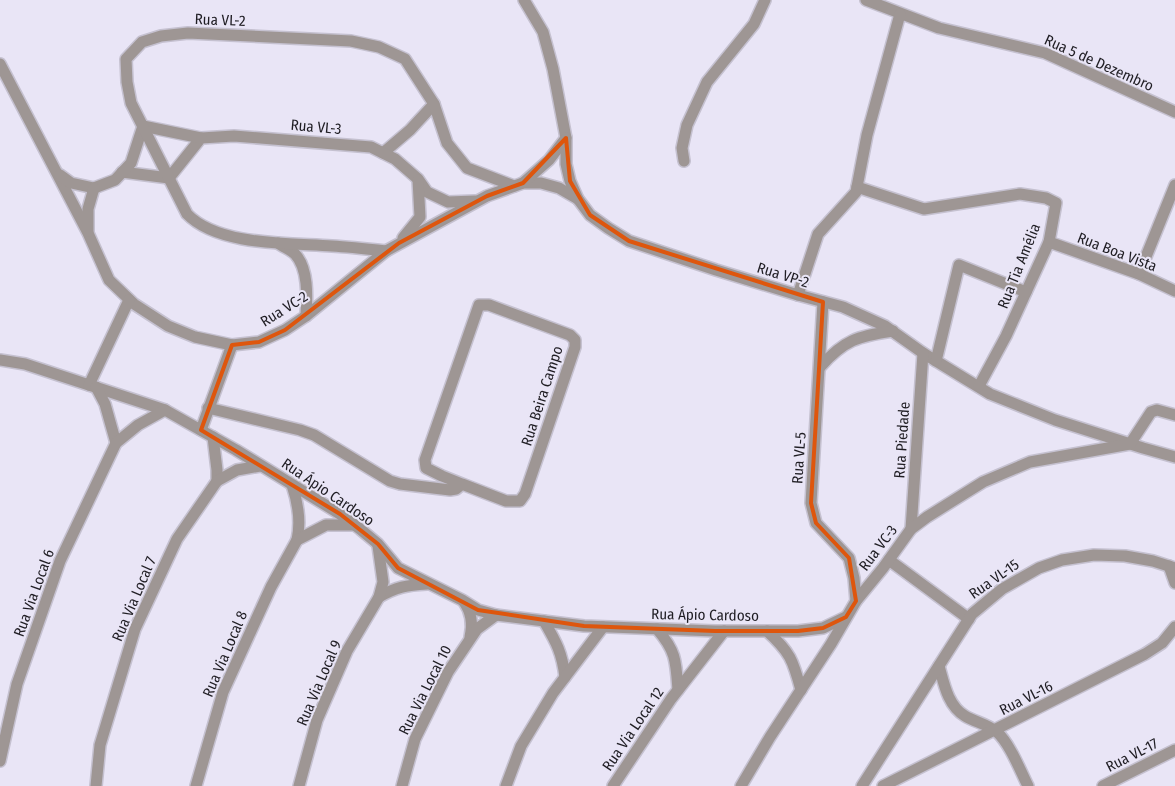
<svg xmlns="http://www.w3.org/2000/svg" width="1175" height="786" viewBox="0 0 1175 786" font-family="'Fira Sans Condensed',sans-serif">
	<rect width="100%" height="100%" fill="#e9e5f6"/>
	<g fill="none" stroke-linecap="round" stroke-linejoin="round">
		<g stroke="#c5c1d0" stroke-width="14">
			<g id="minor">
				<polyline points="524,0 543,32 553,69 566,138 566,164 570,181 578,199 590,215 608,228 629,241 716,270 798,295 843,307 885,326 923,353 990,394 1055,420 1143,448 1175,457"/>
				<polyline points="866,0 939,28 1045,53 1175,112"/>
				<polyline points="0,64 88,233 109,280 134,304 168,326 195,337 232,345 259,342 285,330 306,316 386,251 487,196 523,183 541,183 559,188 578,199"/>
				<polyline points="383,153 410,130 434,104"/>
				<polyline points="684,161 682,148 687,125 707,82 754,24 765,0"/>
				<polyline points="122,172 169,178 201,138 234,136 371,147 395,159 418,179 427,192 448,202 475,201"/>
				<polyline points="60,175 71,183 94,188 115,180 131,163 143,126 201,138"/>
				<polyline points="523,183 549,160 566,138"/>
				<polyline points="857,187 924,209 1020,194 1046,198 1056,203 1049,242 1006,336 979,386"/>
				<polyline points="88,231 88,209 94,188"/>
				<polyline points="403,238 420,217 418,180"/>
				<polyline points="1049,242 1139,274 1175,291"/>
				<path d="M278,243C283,247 291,250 295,254C309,269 307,298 306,316"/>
				<path d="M386,251C368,249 350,247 332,246C289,243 218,246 187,214L131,103L127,82L126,59L142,42L161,36L188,33L351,41L379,47L405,59L434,104L447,143L467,168L514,186"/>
				<polyline points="1139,274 1175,185"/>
				<polyline points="798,295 818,234 856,192 867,135 900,14"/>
				<polyline points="823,302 811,503 816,523 849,558 854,578 856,601"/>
				<polyline points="0,360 25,364 165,410 236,450 340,514 360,529 378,544 398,568 462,600 478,610 496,615 584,626 715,631 798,631 823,628 846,617"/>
				<polyline points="936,361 959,265 1026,292"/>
				<path d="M820,367C844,340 858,336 893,331"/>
				<polyline points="89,385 129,300"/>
				<polyline points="96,387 105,404 116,443"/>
				<polyline points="208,408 300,430 314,435 390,481 400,484 450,490 456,489 462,484 506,501 520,501 525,494 575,347 575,340 570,335 489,305 479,305 425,460 426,468 442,476 462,484"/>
				<polyline points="201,430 232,345"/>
				<polyline points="213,437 217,470 217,481"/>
				<path d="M292,485C298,503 301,522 297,540"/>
				<polyline points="911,529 923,353"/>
				<polyline points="889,560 969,619"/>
				<polyline points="1169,566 1175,583"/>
				<path d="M379,597C396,587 407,585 427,584"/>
				<path d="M464,602C472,613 473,624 470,637"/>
				<path d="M544,621C556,642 562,652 565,677"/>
				<path d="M657,629C676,651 676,661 678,690"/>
				<path d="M767,631C790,652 793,660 801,690"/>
				<path d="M939,666C944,684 948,706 965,716C975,722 987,724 997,732C1010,744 1020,770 1028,786"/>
				<polyline points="0,761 17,684 60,561 116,443 138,425 165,410"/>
				<polyline points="96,786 100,745 135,629 177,539 217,481 237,470 260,466"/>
				<polyline points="196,786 223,692 271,587 297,540 326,525 355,525"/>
				<polyline points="299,786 317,720 347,651 379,597 383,582 378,546"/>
				<polyline points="402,786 415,739 448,672 477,629 496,615"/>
				<polyline points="506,786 521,746 553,693 603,627"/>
				<polyline points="613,786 671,699 724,631"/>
				<polyline points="741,786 770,737 831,644 856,601 883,568 911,529 927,517 983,482 1030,462 1130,444 1151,412 1157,410 1175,415"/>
				<polyline points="862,786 972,614 1002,589 1039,568 1062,560 1094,555 1125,556 1153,561 1175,568"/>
				<polyline points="883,786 1145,654 1162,643 1175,627"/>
				<polyline points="1103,786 1175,750"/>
			</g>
		</g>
		<use href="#minor" stroke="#9e9694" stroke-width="11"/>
	</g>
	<path fill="none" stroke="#de560d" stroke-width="4" stroke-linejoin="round" d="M566,138L570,181L590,215L629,241L823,302L811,503L816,523L849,558L856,601L846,617L823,628L798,631H715L584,626L478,610L398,568L378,544L340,514L201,430L232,345L259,342L285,330L399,243L487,196L523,183Z"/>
	<g text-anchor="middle" stroke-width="4" stroke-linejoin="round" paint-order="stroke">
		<g font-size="15" fill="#1f1d23" stroke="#e9e5f6">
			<text transform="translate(220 20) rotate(2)" y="5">Rua VL-2</text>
			<text transform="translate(1099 63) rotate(24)" y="5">Rua 5 de Dezembro</text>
			<text transform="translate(316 127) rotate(5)" y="5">Rua VL-3</text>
			<text transform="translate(1117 252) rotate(21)" y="5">Rua Boa Vista</text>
			<text transform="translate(1019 266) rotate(-68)" y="5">Rua Tia Amélia</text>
			<text transform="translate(783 275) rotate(17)" y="5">Rua VP-2</text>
			<text transform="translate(284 309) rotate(-32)" y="5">Rua VC-2</text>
			<text transform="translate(542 396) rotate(-72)" y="5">Rua Beira Campo</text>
			<text transform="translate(902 440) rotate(-86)" y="5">Rua Piedade</text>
			<text transform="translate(799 458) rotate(-86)" y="5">Rua VL-5</text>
			<text transform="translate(328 492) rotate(34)" y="5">Rua Ápio Cardoso</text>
			<text transform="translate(878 548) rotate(-53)" y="5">Rua VC-3</text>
			<text transform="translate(994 579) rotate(-35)" y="5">Rua VL-15</text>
			<text transform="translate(34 593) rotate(-70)" y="5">Rua Via Local 6</text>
			<text transform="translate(134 599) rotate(-67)" y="5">Rua Via Local 7</text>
			<text transform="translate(705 615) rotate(1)" y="5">Rua Ápio Cardoso</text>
			<text transform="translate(225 654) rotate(-67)" y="5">Rua Via Local 8</text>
			<text transform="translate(319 683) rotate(-67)" y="5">Rua Via Local 9</text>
			<text transform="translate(425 690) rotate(-63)" y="5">Rua Via Local 10</text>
			<text transform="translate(1026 698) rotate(-27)" y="5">Rua VL-16</text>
			<text transform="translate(633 729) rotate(-56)" y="5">Rua Via Local 12</text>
			<text transform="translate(1132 755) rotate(-27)" y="5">Rua VL-17</text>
		</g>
	</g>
</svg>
